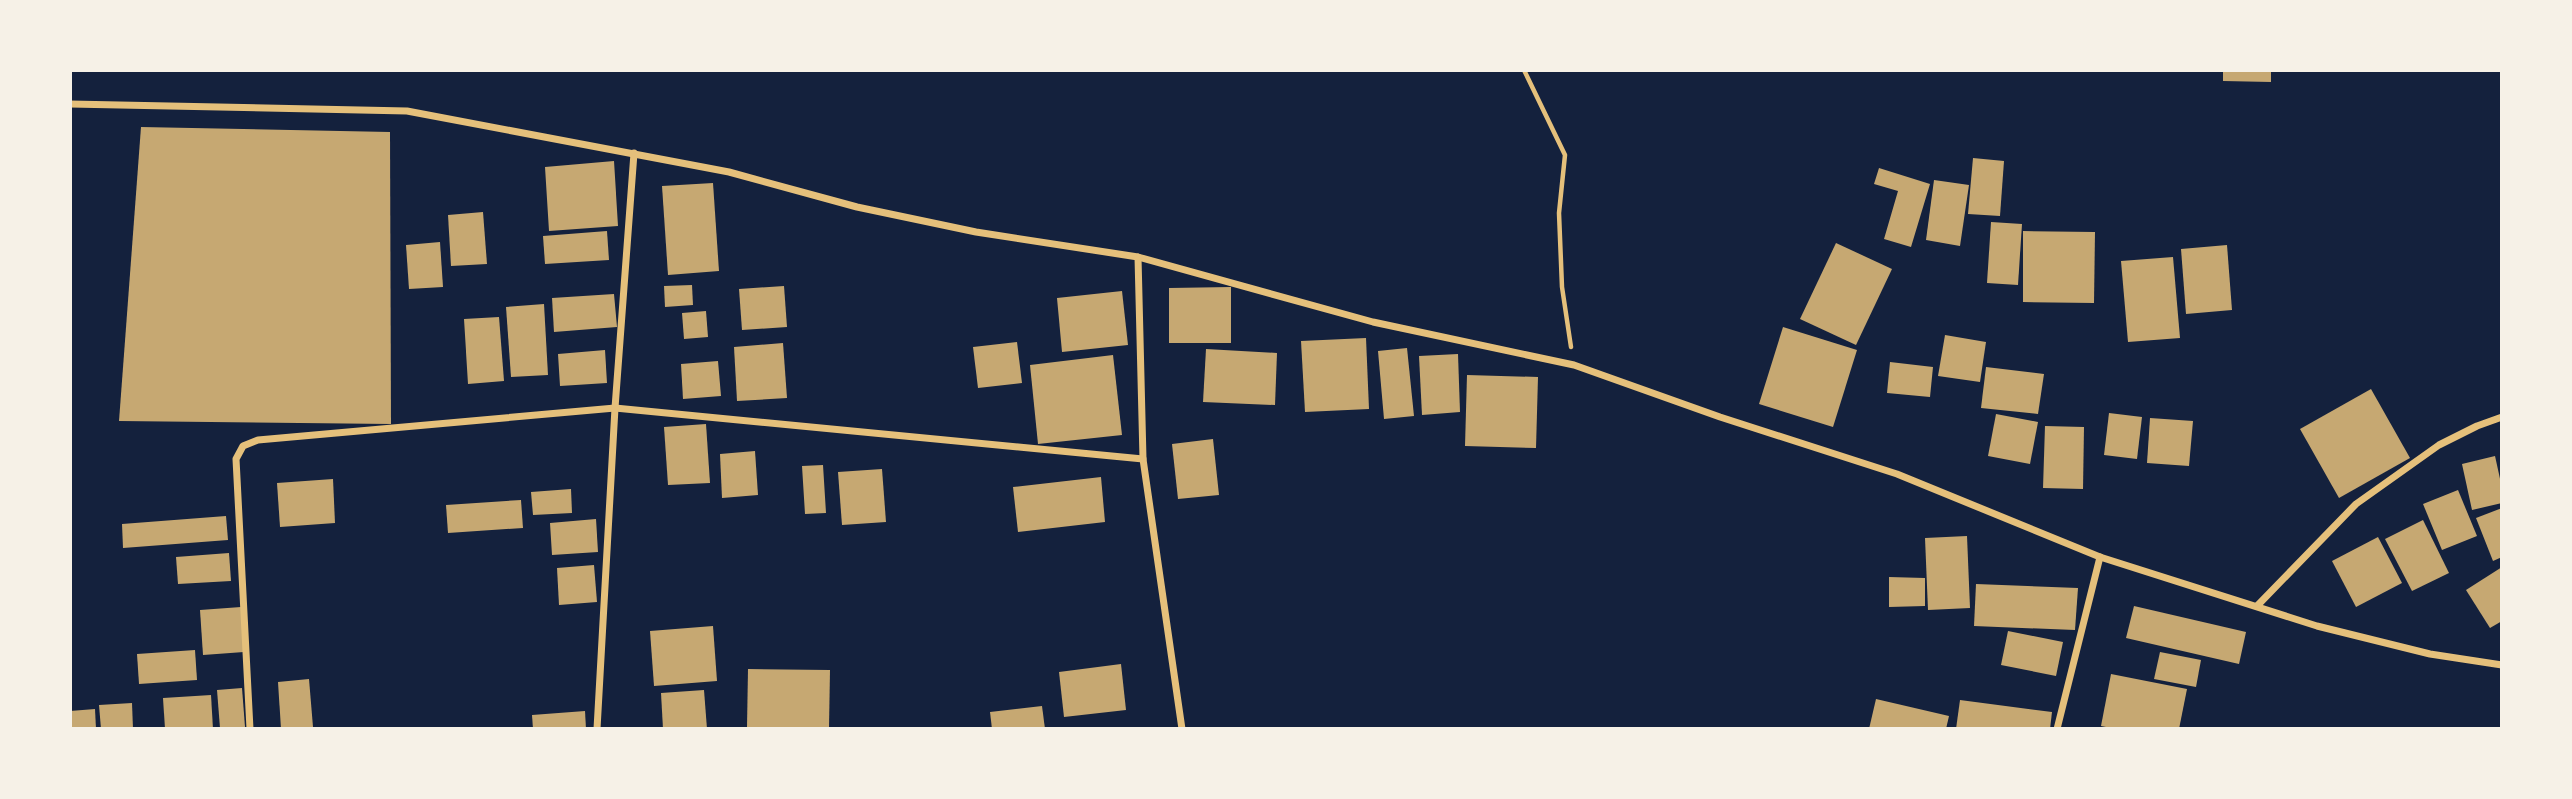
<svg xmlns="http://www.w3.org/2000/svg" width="2572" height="799" viewBox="0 0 2572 799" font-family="Quicksand,sans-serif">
	<rect width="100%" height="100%" fill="#14213d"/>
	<g fill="#c6a872">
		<polygon points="2223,70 2271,70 2271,82 2223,81"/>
		<polygon points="141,127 390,132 391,424 119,421"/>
		<polygon points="1973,158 2004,161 2000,216 1968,214"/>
		<polygon points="614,161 618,226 549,231 545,167"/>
		<polygon points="1879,168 1930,184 1911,247 1884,239 1898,191 1874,184"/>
		<polygon points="1934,180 1969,185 1960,246 1926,240"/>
		<polygon points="713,183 719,271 668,275 662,186"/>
		<polygon points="483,212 487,264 451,266 448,215"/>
		<polygon points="1991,222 2022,224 2018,285 1987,283"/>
		<polygon points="607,231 609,260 545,264 543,236"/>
		<polygon points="2023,231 2095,232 2094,303 2023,302"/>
		<polygon points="440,242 443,287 409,289 406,245"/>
		<polygon points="1836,243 1892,269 1856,345 1800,319"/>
		<polygon points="2227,245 2232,310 2186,314 2181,249"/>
		<polygon points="2173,257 2180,338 2128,342 2121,261"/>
		<polygon points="692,285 693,305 665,307 664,286"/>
		<polygon points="784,286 787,327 742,330 739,289"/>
		<polygon points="1231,287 1231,343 1169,343 1169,288"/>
		<polygon points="1122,291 1128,345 1062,352 1057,298"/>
		<polygon points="614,294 617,327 554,332 552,298"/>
		<polygon points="544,304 548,375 511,377 506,307"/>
		<polygon points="706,311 708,337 684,339 682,313"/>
		<polygon points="499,317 504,381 468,384 464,319"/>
		<polygon points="1783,327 1857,350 1833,427 1759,404"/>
		<polygon points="1945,335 1986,342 1980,382 1938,376"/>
		<polygon points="1366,338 1369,409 1305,412 1301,341"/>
		<polygon points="1017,342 1022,383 978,388 973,347"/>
		<polygon points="783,343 787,398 737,401 734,347"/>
		<polygon points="1407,348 1414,416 1384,419 1378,351"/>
		<polygon points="1206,349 1277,353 1275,405 1203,402"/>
		<polygon points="605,350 607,383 560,386 558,354"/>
		<polygon points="1458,354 1460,412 1422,415 1419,356"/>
		<polygon points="1113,355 1122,435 1038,444 1030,365"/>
		<polygon points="718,361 721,396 683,399 681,364"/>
		<polygon points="1890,362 1933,367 1930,397 1887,393"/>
		<polygon points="1986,367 2044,374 2038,414 1981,408"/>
		<polygon points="1467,375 1538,377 1536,448 1465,446"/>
		<polygon points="2371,389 2410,458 2339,498 2300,429"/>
		<polygon points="2109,413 2142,417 2137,459 2104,455"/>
		<polygon points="1996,414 2038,422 2030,464 1988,456"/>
		<polygon points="2150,418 2193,421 2189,466 2147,463"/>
		<polygon points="706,424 710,483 668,485 664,427"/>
		<polygon points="2045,426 2084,427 2083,489 2043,488"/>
		<polygon points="1213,439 1219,495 1178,499 1172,444"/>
		<polygon points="755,451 758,495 722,498 720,454"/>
		<polygon points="2495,456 2502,488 2502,503 2472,510 2462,464"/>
		<polygon points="823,465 826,513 805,514 802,466"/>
		<polygon points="882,469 886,522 842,525 838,472"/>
		<polygon points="1101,477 1105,522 1018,532 1013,487"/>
		<polygon points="333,479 335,523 280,527 277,483"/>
		<polygon points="571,489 572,513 533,515 531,492"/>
		<polygon points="2458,490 2477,536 2442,550 2423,504"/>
		<polygon points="521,500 523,528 448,533 446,505"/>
		<polygon points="2502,508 2502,557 2493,561 2476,518"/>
		<polygon points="226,516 228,540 123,548 122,524"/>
		<polygon points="596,519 598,552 552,555 550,523"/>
		<polygon points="2423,520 2449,573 2412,591 2385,539"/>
		<polygon points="1967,536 1970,608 1928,610 1925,538"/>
		<polygon points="2378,537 2402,583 2356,607 2332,561"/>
		<polygon points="229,553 231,581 178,584 176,557"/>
		<polygon points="594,565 597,602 559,605 557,568"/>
		<polygon points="2502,567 2502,621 2490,628 2466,590"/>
		<polygon points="1889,577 1925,578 1925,606 1889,607"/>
		<polygon points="1976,584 2078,588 2075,630 1974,626"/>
		<polygon points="2134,606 2246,632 2239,664 2126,638"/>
		<polygon points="241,607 244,652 203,655 200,610"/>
		<polygon points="713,626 717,681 654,686 650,631"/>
		<polygon points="2008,631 2063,642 2056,676 2001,665"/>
		<polygon points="195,650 197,680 139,684 137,654"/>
		<polygon points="2160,652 2201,660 2196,687 2154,679"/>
		<polygon points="1121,664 1126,710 1064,717 1059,672"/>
		<polygon points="748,669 830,670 829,728 747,727"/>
		<polygon points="2111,674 2187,689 2179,729 2116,729 2101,726"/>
		<polygon points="309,679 313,727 281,729 278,682"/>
		<polygon points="242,688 245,727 220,728 217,690"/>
		<polygon points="704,690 707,729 663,729 661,693"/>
		<polygon points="211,695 213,729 165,729 163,698"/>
		<polygon points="1876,699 1949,716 1946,729 1869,729"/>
		<polygon points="1960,700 2052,712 2050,729 1956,729"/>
		<polygon points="132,703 133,729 101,729 99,705"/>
		<polygon points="1042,706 1045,729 992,729 990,712"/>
		<polygon points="95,709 96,729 70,729 70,711"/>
		<polygon points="585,711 586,729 533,729 532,715"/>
	</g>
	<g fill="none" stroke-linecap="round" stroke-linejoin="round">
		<polyline stroke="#e5c07b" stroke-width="4.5" points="1524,70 1565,155 1559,213 1562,287 1571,347"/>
		<g stroke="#e5c07b" stroke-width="7">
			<polyline points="70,104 407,111 729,172 857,207 976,232 1138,257 1373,322 1574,365 1720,417 1897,474 2100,557 2317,626 2430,654 2502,665"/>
			<polyline points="1138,257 1143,459 1182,729"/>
			<polyline points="2257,606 2356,504 2439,445 2477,426 2502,417"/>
			<polyline points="250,729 236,459 243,446 258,440 615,408 1143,459"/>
			<polyline points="597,729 615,408 634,153"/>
			<polyline points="2057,729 2100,557"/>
		</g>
	</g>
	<rect width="2572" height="799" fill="none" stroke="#f6f1e7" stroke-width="144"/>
</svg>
